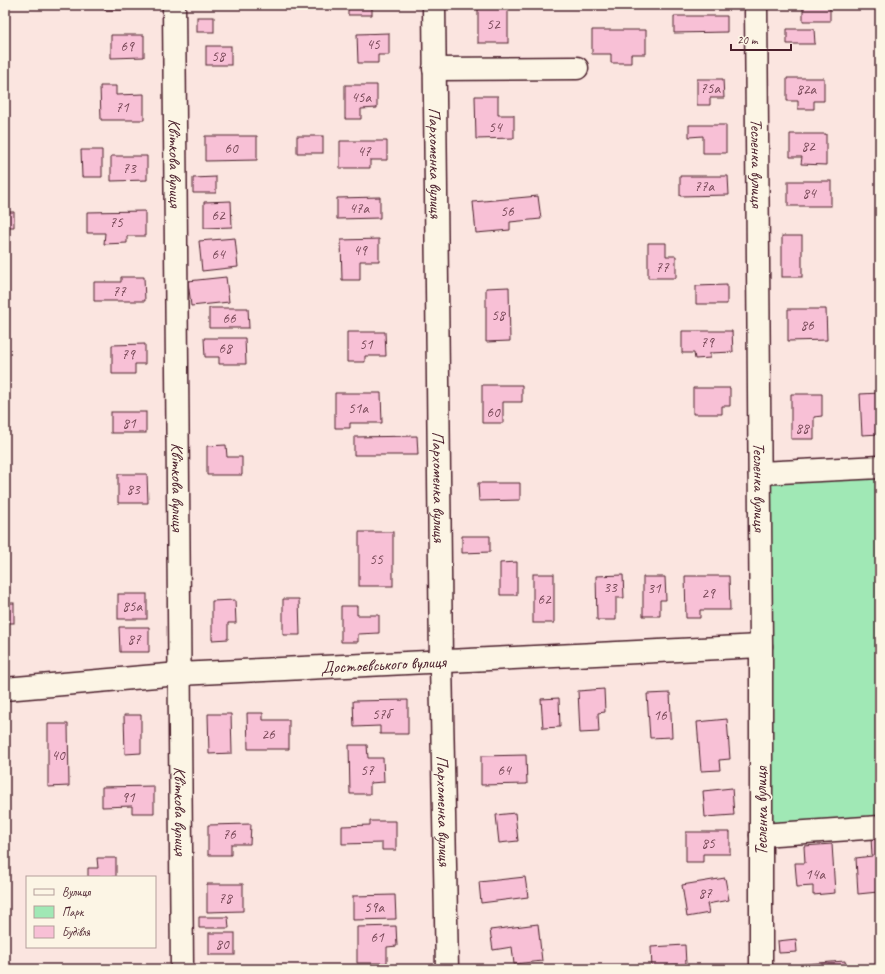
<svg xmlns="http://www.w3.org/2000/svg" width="885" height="974" viewBox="0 0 885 974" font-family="Caveat,sans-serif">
	<rect width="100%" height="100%" fill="#fbe5e0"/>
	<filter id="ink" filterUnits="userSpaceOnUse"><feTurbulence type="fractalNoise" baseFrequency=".025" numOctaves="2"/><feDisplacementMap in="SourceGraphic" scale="8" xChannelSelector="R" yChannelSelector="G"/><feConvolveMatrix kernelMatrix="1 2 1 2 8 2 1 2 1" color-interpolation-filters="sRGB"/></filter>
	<g filter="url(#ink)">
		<polygon fill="#a0e8b5" stroke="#758470" points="880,471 880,822 766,830 764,478"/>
		<g fill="#f8c0d6" stroke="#4a1f2b">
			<rect x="105" y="5" width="21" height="5"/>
			<polygon points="348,5 391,5 372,6 372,15 348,15"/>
			<rect x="478" y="5" width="30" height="38"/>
			<rect x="803" y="5" width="27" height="16"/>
			<polygon points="674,16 727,16 727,32 674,33"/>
			<rect x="197" y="17" width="17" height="15"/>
			<rect x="5" y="26" width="3" height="35"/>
			<polygon points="787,29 814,29 815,44 787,44"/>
			<polygon points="592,30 646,30 646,54 631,54 631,63 611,63 611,54 592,54"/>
			<polygon points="389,33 389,55 378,55 378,63 358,63 357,34"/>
			<polygon points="111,35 144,35 144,57 111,58"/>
			<rect x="206" y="46" width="25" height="19"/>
			<polygon points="787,78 824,78 824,101 814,101 814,109 798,109 798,101 787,101"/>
			<polygon points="697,79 723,79 724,98 710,98 710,105 697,105"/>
			<polygon points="345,85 377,85 377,108 361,109 361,119 345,119"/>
			<polygon points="100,86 116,86 116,95 144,94 144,120 101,120"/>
			<polygon points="5,90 8,90 9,124 5,124"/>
			<polygon points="475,96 498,96 498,115 514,115 514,138 476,139"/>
			<polygon points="689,125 726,125 726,153 703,153 703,136 689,137"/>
			<polygon points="790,134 826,134 826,165 801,164 802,157 790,157"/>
			<polygon points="205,136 257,136 257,160 205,161"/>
			<rect x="297" y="136" width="26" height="17"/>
			<polygon points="340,141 387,141 387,160 370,160 370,168 340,168"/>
			<polygon points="81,150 102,150 102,177 82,177"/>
			<polygon points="111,156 147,156 147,180 111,181"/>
			<polygon points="680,176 728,176 729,195 680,196"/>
			<polygon points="216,177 216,193 193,193 193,178"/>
			<rect x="788" y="181" width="43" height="25"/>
			<polygon points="538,196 541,219 510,222 510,230 476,233 473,202"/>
			<polygon points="380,197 380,218 337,219 337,198"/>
			<polygon points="231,201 232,227 204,228 204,202"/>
			<polygon points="145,211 145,236 127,236 127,243 104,244 105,233 87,233 87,212"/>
			<polygon points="5,212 14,212 14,227 6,227 6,247 5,247"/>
			<rect x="782" y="236" width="20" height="41"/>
			<polygon points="235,238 238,267 202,271 199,241"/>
			<polygon points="379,239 379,261 360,261 360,280 342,280 341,240"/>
			<polygon points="648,243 666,243 666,256 676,256 676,278 648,278"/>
			<polygon points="121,277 144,277 145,301 94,301 94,282 121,282"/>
			<polygon points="226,277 229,302 191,306 188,281"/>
			<polygon points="727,285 727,304 696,304 696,286"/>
			<polygon points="509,287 510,341 486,342 486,288"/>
			<polygon points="209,308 248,308 249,328 209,328"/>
			<polygon points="788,309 826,309 827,340 788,341"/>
			<polygon points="682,331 732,331 733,352 710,353 710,358 695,359 694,353 682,353"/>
			<polygon points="347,332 385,332 386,356 365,356 365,362 347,362"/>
			<polygon points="204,338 245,338 246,364 219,364 219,357 205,357"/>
			<polygon points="145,344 145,364 135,364 135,374 112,374 112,345"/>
			<rect x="5" y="352" width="1" height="35"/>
			<polygon points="482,385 522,385 522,402 503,402 503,423 482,423"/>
			<polygon points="693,388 730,388 730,406 722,406 722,414 693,414"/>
			<polygon points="335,393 381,393 382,423 350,423 350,428 335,428"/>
			<polygon points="880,393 880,434 862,435 860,394"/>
			<polygon points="791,394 822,394 822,416 814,417 814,439 791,439"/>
			<rect x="111" y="412" width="35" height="21"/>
			<polygon points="417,436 418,455 354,455 354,437"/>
			<polygon points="226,445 227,457 242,457 242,475 207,475 207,446"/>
			<polygon points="118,474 147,474 148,503 118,503"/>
			<polygon points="478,483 520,483 520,500 479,501"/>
			<rect x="359" y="532" width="34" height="54"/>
			<polygon points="462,536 490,536 490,552 462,553"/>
			<polygon points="517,562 517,595 500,595 500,563"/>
			<rect x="533" y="574" width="21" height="49"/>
			<polygon points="623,575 624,598 616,598 616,620 597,620 596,576"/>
			<polygon points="685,576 729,576 730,610 700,610 700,618 686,618"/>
			<polygon points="643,577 665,577 666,600 660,600 660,616 643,616"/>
			<rect x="118" y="594" width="29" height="25"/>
			<polygon points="283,599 299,599 300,635 283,635"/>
			<polygon points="235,600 236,623 228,623 228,639 212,640 212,601"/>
			<rect x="5" y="603" width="9" height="20"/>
			<polygon points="341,606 357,606 357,615 379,615 379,633 358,634 358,642 341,642"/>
			<polygon points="119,627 149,627 149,652 120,652"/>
			<polygon points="604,689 605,712 598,713 599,732 580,733 578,691"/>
			<polygon points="670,693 672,737 650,738 647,694"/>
			<polygon points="559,698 560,727 543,728 541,699"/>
			<polygon points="408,700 408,734 380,734 380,726 354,727 353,701"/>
			<polygon points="247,713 263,713 263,720 289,720 289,749 248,749"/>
			<polygon points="208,714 231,714 232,753 209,754"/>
			<polygon points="124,715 141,715 141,753 125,754"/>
			<polygon points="727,719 730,759 719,760 720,770 701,771 697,722"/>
			<polygon points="48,724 68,724 69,786 48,787"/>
			<polygon points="349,745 367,745 368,758 383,758 384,782 370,783 370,794 350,794"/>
			<polygon points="526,755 527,784 481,785 481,756"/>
			<polygon points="154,786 154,813 132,813 132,806 102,807 102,787"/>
			<polygon points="732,788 734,815 705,817 703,791"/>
			<polygon points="515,813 518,841 499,843 496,815"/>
			<polygon points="370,821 396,821 396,850 382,850 382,843 342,844 342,826 370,825"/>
			<polygon points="251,824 250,844 231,844 231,855 208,855 208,825"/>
			<polygon points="686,832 730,832 730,854 703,854 703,862 686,862"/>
			<polygon points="880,836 880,864 876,864 878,892 858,894 856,858 872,856 871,837"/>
			<polygon points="832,844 835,893 813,895 813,886 797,887 795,863 805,863 804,846"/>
			<polygon points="97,858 116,858 116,877 88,877 88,868 98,868"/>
			<polygon points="525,877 528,897 481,903 479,882"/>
			<polygon points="725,878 729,900 707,904 709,913 687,917 682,885"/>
			<polygon points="207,884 243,884 243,911 207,912"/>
			<polygon points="395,895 396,919 353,920 353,896"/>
			<polygon points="199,917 228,917 229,928 199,928"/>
			<polygon points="538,924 542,961 514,964 512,947 493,950 490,930"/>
			<polygon points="396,926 397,946 387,947 387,963 357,963 357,927"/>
			<rect x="209" y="933" width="26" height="22"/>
			<polygon points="796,939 797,952 779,953 778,941"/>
			<polygon points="685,945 686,964 667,965 667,969 652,969 651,947"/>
			<polygon points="845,961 846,969 792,969 792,965"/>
		</g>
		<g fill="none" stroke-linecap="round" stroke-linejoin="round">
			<g stroke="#4a1f2b" stroke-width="25">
				<g id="minor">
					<path id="s1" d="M174,5L182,969"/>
					<path id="s2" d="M434,5L441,661L447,969"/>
					<path id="s3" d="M756,5L761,646V969"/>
					<polyline points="434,69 577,68"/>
					<polyline points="760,473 880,467"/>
					<path id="s4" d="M5,689L179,674L761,646"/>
					<polyline points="761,835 880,827"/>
				</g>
			</g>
			<use href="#minor" stroke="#fcf5e5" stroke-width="22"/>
		</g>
	</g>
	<g text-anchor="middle" stroke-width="3.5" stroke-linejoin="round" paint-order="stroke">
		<g font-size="15" fill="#764756">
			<text x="493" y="29">52</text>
			<text x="373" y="49">45</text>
			<text x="127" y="51">69</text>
			<text x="218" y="61">58</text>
			<text x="710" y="93">75а</text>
			<text x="806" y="94">82а</text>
			<text x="361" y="102">45а</text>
			<text x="122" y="112">71</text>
			<text x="495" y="132">54</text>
			<text x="808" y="151">82</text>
			<text x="231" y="153">60</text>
			<text x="364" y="156">47</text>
			<text x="129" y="173">73</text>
			<text x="704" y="191">77а</text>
			<text x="809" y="198">84</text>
			<text x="359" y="213">47а</text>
			<text x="507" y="216">56</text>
			<text x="218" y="220">62</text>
			<text x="116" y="227">75</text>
			<text x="360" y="255">49</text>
			<text x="218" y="259">64</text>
			<text x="662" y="272">77</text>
			<text x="119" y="296">77</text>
			<text x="498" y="320">58</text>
			<text x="229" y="323">66</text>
			<text x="807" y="330">86</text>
			<text x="707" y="347">79</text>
			<text x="366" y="349">51</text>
			<text x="225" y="353">68</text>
			<text x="128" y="359">79</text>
			<text x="358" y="413">51а</text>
			<text x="493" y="417">60</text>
			<text x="129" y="428">81</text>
			<text x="802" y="433">88</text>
			<text x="133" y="494">83</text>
			<text x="376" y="564">55</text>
			<text x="610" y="592">33</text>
			<text x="654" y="593">31</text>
			<text x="708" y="598">29</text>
			<text x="544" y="604">62</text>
			<text x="132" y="611">85а</text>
			<text x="134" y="644">87</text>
			<text x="381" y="719">57б</text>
			<text x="660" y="720">16</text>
			<text x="268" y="739">26</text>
			<text x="58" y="760">40</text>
			<text x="367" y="775">57</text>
			<text x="504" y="775">64</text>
			<text x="128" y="802">91</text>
			<text x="229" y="839">76</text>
			<text x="708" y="848">85</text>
			<text x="815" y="879">14а</text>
			<text x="705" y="898">87</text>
			<text x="225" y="903">78</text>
			<text x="374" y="912">59а</text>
			<text x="377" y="942">61</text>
			<text x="222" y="949">80</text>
		</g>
		<g font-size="17" fill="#4a1f2b" stroke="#fcf5e5">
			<text dy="6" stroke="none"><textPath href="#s1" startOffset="158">Квіткова вулиця</textPath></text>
			<text dy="6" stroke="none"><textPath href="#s2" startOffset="158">Пархоменка вулиця</textPath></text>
			<text dy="6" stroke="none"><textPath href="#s3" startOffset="158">Тесленка вулиця</textPath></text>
			<text dy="6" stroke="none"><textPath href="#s1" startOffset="482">Квіткова вулиця</textPath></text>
			<text dy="6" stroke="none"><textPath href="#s2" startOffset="482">Пархоменка вулиця</textPath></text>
			<text dy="6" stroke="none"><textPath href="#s3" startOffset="482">Тесленка вулиця</textPath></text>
			<text dy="6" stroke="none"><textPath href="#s4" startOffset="379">Достоєвського вулиця</textPath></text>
			<text dy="6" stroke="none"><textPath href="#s1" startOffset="806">Квіткова вулиця</textPath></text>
			<text dy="6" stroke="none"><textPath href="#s2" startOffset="806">Пархоменка вулиця</textPath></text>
			<text transform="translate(761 811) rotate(-90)" y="6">Тесленка вулиця</text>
		</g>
	</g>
	<rect width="885" height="974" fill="none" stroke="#fcf5e5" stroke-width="20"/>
	<rect x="10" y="10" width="865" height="954" fill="none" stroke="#4a1f2b" stroke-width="1.5" filter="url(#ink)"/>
	<rect x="26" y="876" width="130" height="72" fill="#fcf5e5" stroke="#b59f9b"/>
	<rect x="34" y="889" width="20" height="6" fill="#fcf5e5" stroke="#b59f9b"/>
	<text x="62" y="896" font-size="12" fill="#4a1f2b">Вулиця</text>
	<rect x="34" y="906" width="20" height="12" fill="#a0e8b5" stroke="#b59f9b"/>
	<text x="62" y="916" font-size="12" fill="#4a1f2b">Парк</text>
	<rect x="34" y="926" width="20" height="12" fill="#f8c0d6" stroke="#b59f9b"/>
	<text x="62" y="936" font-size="12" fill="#4a1f2b">Будівля</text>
	<path d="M731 44v6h60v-6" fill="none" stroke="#4a1f2b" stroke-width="2"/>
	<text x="737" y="44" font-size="12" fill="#4a1f2b" stroke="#fcf5e5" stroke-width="3" paint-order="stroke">20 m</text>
</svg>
